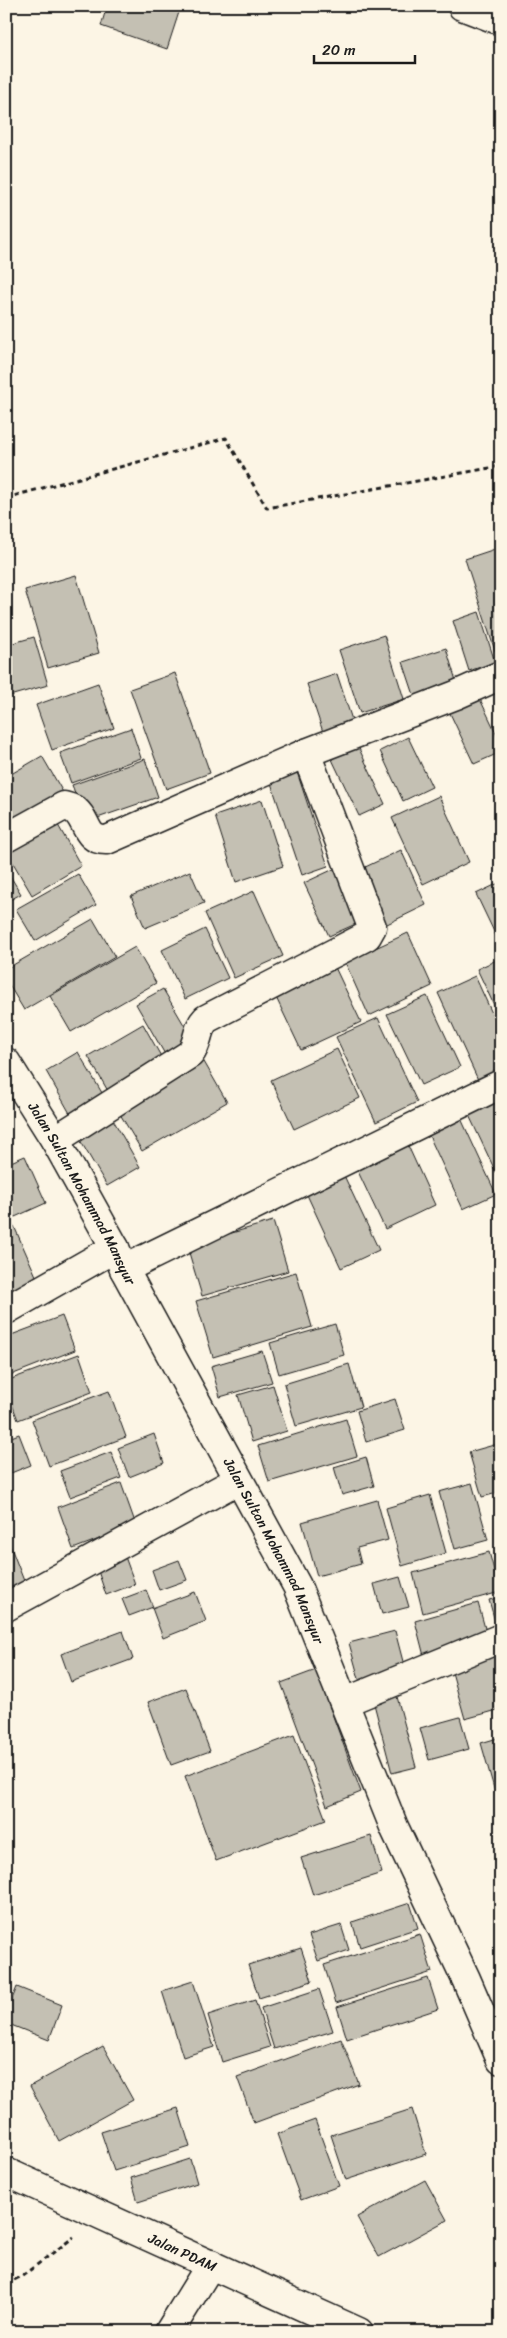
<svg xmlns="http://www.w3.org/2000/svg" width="507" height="2338" viewBox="0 0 507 2338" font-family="Sriracha,sans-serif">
	<rect width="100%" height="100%" fill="#fcf5e5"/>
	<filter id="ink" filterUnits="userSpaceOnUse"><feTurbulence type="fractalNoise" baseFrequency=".02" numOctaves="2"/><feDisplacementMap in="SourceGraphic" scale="10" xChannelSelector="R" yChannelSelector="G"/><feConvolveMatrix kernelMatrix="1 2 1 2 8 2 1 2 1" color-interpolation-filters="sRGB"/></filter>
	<g filter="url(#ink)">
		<g fill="#c4c0b3" stroke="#1c1c1c">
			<polygon points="107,6 181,6 167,49 101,26"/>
			<polygon points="501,547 501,649 495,651 465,559"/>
			<polygon points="76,575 99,653 48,668 25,590"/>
			<polygon points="479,612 495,662 469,671 453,621"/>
			<polygon points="384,635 404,699 360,713 339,650"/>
			<polygon points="34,637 48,685 6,697 6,645"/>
			<polygon points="446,648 457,684 415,698 403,662"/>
			<polygon points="175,673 210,773 166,789 130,689"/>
			<polygon points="337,674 353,723 323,732 307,684"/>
			<polygon points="98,683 114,728 52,750 36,705"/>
			<polygon points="478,695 501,743 501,752 474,764 448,709"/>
			<polygon points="131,728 141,758 71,783 60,753"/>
			<polygon points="408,737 432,787 403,801 380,751"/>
			<polygon points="355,740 385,804 359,816 329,753"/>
			<polygon points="42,756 64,794 12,825 6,815 6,777"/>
			<polygon points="145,759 158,797 86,822 72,785"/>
			<polygon points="297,772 328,866 302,875 270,780"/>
			<polygon points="439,796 469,862 423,884 392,818"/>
			<polygon points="262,800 283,866 236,882 215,816"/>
			<polygon points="54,818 81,866 32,895 6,851"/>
			<polygon points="401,850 426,905 385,925 359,870"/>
			<polygon points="336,868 360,922 329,936 304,883"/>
			<polygon points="6,869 21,894 6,902"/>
			<polygon points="190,871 204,903 145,928 131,896"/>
			<polygon points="78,874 96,905 35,941 16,909"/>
			<polygon points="501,882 501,936 497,938 476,894"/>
			<polygon points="254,891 283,956 234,978 205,913"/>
			<polygon points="93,919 115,957 24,1010 6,980 6,969"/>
			<polygon points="205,929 228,978 185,999 162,950"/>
			<polygon points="408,933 432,986 369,1016 345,962"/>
			<polygon points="135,947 156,983 71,1032 50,996"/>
			<polygon points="501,958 501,1020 477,969"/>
			<polygon points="332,961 361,1022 301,1050 272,989"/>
			<polygon points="475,976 501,1033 501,1072 479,1082 438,993"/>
			<polygon points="163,989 193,1040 166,1056 136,1004"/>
			<polygon points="427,996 460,1067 421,1085 387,1014"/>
			<polygon points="378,1018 417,1102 376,1122 336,1037"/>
			<polygon points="143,1024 163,1060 108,1091 88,1056"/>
			<polygon points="337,1049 360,1098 294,1129 271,1080"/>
			<polygon points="78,1052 105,1098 72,1117 46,1071"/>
			<polygon points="203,1060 227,1102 142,1151 117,1109"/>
			<polygon points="501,1095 501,1183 467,1111"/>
			<polygon points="458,1112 496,1194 463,1209 425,1127"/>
			<polygon points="111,1116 140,1167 107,1186 77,1135"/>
			<polygon points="405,1139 435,1205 385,1229 354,1163"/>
			<polygon points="25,1156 46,1203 6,1221 6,1164"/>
			<polygon points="340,1167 379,1250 341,1268 302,1184"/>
			<polygon points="273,1221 288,1271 202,1296 187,1246"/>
			<polygon points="14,1226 40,1285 6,1299 6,1229"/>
			<polygon points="296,1272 312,1327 213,1357 196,1301"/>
			<polygon points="62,1316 75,1350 11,1375 6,1362 6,1337"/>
			<polygon points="335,1324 344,1355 279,1374 270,1343"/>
			<polygon points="262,1351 272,1382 220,1397 211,1366"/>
			<polygon points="79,1354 92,1392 18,1420 6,1388 6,1381"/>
			<polygon points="349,1364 361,1407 296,1426 284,1384"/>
			<polygon points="273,1385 287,1431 252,1442 238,1395"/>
			<polygon points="109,1391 126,1437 49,1466 32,1420"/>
			<polygon points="395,1399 405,1430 366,1442 357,1411"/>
			<polygon points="346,1419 357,1456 269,1482 258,1446"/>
			<polygon points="19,1434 31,1465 11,1473 6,1461 6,1439"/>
			<polygon points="154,1434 164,1463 129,1477 118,1448"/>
			<polygon points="501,1443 501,1492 482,1497 469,1452"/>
			<polygon points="111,1452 121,1478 70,1497 60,1471"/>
			<polygon points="366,1457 374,1486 342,1495 334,1467"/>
			<polygon points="121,1483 136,1525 73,1549 58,1507"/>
			<polygon points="472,1483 488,1540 455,1549 439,1492"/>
			<polygon points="430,1495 446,1553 402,1566 386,1508"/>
			<polygon points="377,1500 388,1540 357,1548 361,1564 317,1576 302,1522"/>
			<polygon points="6,1535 26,1586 6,1594"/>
			<polygon points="489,1552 500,1592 423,1613 413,1573"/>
			<polygon points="124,1554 135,1584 106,1595 96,1565"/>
			<polygon points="179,1560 187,1580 159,1590 152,1570"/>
			<polygon points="400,1577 409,1607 382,1614 374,1584"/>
			<polygon points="146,1590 153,1607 129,1616 122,1599"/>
			<polygon points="195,1592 206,1621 163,1638 152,1608"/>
			<polygon points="501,1597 501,1631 498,1632 489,1600"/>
			<polygon points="478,1603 488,1639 424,1656 415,1621"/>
			<polygon points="123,1631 133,1659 71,1682 61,1654"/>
			<polygon points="395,1631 406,1673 361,1686 349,1643"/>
			<polygon points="501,1651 501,1709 465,1719 450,1665"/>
			<polygon points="316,1670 361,1792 327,1806 281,1683"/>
			<polygon points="186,1688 210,1751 171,1765 148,1702"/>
			<polygon points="396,1693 416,1767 392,1773 373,1700"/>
			<polygon points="460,1717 469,1749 429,1760 420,1728"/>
			<polygon points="294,1735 326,1820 216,1861 185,1776"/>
			<polygon points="501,1737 501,1813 481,1743"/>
			<polygon points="371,1836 382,1873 313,1895 301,1858"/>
			<polygon points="410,1903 418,1928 360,1947 352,1922"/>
			<polygon points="341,1925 349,1950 318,1961 309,1935"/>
			<polygon points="420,1934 432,1972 336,2003 324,1965"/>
			<polygon points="301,1948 312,1981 259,1998 248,1965"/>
			<polygon points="428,1978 438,2009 347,2039 337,2007"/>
			<polygon points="193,1981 214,2047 183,2057 162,1991"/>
			<polygon points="17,1987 62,2005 49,2040 6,2023 6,2014"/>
			<polygon points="319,1989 333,2031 274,2049 261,2008"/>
			<polygon points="255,2000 270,2047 222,2062 208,2015"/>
			<polygon points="341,2039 359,2084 254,2123 237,2077"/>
			<polygon points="103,2046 133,2100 59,2141 30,2086"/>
			<polygon points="178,2108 190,2147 114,2171 101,2132"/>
			<polygon points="412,2109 426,2154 346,2180 331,2135"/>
			<polygon points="315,2120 339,2186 301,2200 277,2134"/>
			<polygon points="190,2159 197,2183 138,2202 131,2178"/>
			<polygon points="425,2180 447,2220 379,2257 357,2217"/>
		</g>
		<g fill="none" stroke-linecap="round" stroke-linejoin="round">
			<g stroke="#1c1c1c" stroke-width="31">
				<g id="minor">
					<polyline points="462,6 501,21"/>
					<path d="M6,838L64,806C67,807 73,808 76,811C88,821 85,841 107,840L306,753"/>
					<path id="s1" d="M6,1062L55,1140L115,1248L124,1269L297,1586L394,1827L466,1979L501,2060"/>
					<path d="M55,1140L190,1054C199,1043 196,1029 206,1019L367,936L372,927L306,753L456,695L501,675"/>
					<polyline points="124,1269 501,1084"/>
					<polyline points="6,1310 115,1248"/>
					<polyline points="6,1607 238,1480"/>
					<polyline points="345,1702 501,1638"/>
					<path id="s2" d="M6,2172L359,2332"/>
					<polyline points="169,2332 211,2264"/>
				</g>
			</g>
			<g stroke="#1c1c1c" stroke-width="3" stroke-dasharray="5 4" stroke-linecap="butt">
				<polyline points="6,498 226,438 267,508 501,466"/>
				<polyline points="6,2284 22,2276 74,2237"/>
			</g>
			<use href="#minor" stroke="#fcf5e5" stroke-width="28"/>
		</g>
	</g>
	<g text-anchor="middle" stroke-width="4" stroke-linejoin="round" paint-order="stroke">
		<g font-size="14" fill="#1c1c1c" stroke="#fcf5e5">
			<text dy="5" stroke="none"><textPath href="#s1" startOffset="152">Jalan Sultan Mohammad Mansyur</textPath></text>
			<text dy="5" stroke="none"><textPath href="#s1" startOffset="558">Jalan Sultan Mohammad Mansyur</textPath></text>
			<text dy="5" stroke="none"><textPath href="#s2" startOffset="194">Jalan PDAM</textPath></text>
		</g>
	</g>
	<rect width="507" height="2338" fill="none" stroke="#fcf5e5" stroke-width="25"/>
	<rect x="12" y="12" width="482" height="2313" fill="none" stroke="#1c1c1c" stroke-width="2" filter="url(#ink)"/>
	<path d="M314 55v8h101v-8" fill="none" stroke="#1c1c1c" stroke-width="2.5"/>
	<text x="322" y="55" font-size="15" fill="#1c1c1c" stroke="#fcf5e5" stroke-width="4" paint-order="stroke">20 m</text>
</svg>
